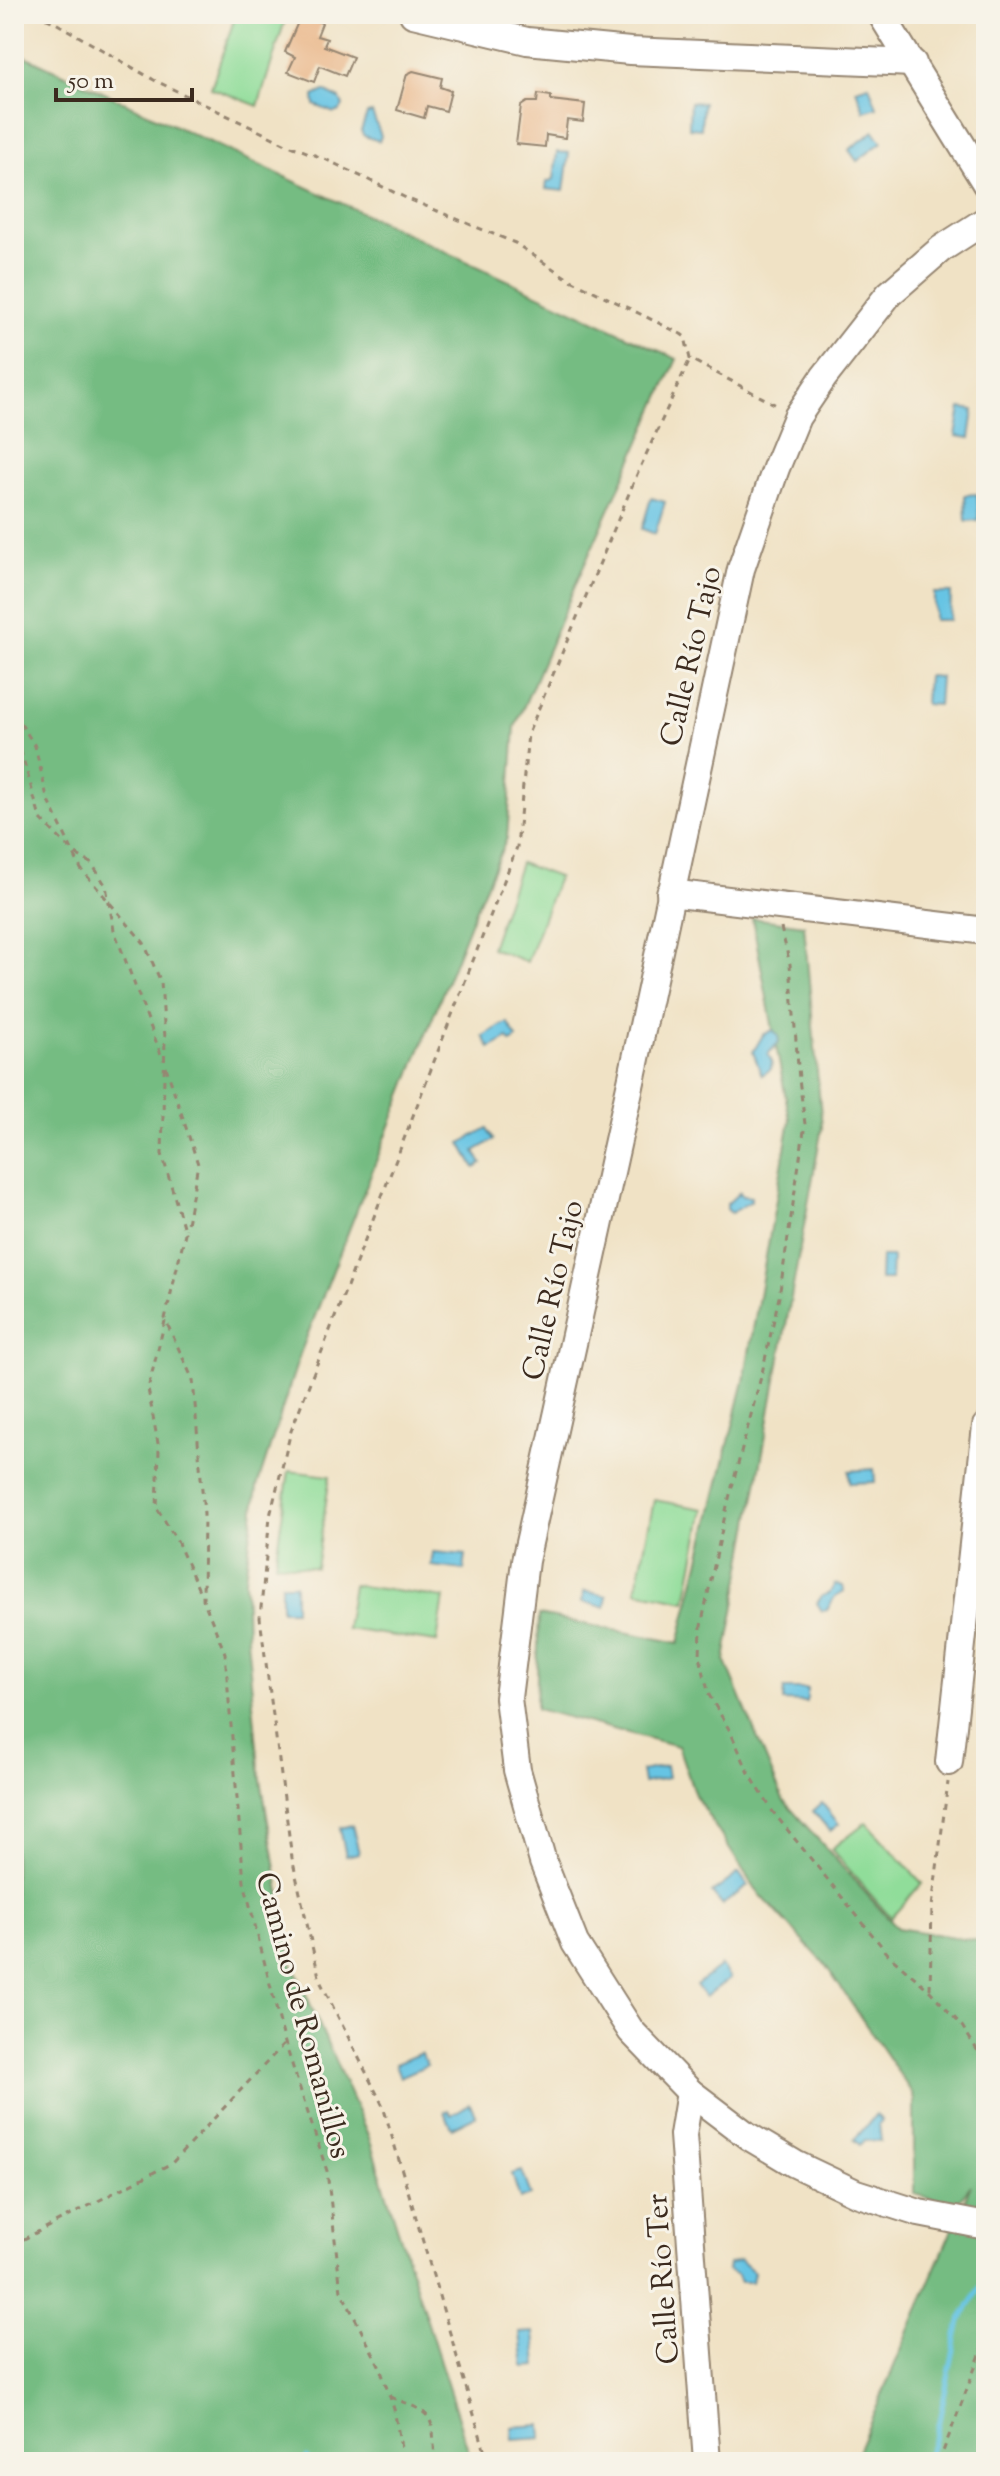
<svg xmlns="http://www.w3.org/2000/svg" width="1000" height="2476" viewBox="0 0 1000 2476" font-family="'Sorts Mill Goudy',serif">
	<rect width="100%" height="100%" fill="#f7f3e8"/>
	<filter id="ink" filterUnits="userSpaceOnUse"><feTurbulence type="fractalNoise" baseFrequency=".0125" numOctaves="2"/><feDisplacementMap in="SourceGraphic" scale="16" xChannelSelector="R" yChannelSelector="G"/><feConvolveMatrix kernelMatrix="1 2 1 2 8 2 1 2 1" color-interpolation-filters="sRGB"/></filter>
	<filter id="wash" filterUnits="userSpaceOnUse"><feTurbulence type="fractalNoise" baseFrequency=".006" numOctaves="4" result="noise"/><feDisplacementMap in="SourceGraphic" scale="32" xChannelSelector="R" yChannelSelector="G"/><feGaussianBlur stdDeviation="1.8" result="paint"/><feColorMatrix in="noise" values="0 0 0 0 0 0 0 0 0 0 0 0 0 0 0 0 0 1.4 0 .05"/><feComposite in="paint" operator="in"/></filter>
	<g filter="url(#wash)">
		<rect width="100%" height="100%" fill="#f0e2c5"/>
		<g fill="#90dd9a" stroke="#66845c" stroke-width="2">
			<polygon points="236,14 287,14 258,106 211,88"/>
			<polygon points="520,863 558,877 527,962 491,948"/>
			<polygon points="289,1471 330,1476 316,1568 275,1563"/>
			<polygon points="654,1500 704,1509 686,1601 636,1591"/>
			<polygon points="353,1585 444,1598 437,1642 346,1629"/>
			<polygon points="866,1822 922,1883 891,1918 831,1849"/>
		</g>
		<g fill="#74bc82" stroke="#587350" stroke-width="2">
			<polygon points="14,51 677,359 578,579 515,727 507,838 474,913 300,1354 257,1487 245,1578 247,1638 259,1768 292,1963 368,2135 472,2462 14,2462"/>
			<polygon points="752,918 804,925 822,1127 725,1660 783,1800 897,1928 986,1942 986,2462 855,2462 858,2451 971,2185 956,2204 914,2194 914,2100 912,2093 824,1963 756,1890 695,1795 678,1746 536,1709 539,1615 679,1643 744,1381 790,1120"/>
		</g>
		<g fill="#66c4e4" stroke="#507781" stroke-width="2">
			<polygon points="869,85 877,107 864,111 856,89"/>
			<polygon points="324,91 340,99 343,106 340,111 334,113 315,105 314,96"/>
			<polygon points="690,102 703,103 701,129 689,128"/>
			<polygon points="372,113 381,136 379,141 364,136 361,131 367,114"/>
			<polygon points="874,131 882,142 857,161 849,150"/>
			<polygon points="557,152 569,153 564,191 546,189 547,182 554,179"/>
			<polygon points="961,408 974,410 970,438 956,436"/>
			<polygon points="977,494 979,520 966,521 965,495"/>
			<polygon points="651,498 665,502 655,534 642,529"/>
			<polygon points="934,593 951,593 950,620 934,620"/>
			<polygon points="927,676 940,677 938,705 925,704"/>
			<polygon points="507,1022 517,1038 511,1042 508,1038 490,1048 483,1036"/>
			<polygon points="773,1030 778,1035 779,1042 768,1054 772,1062 771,1069 762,1075 753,1052 763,1035"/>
			<polygon points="487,1128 494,1140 475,1151 482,1164 475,1168 461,1143"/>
			<polygon points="740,1192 742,1196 751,1197 751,1201 731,1213 727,1209 727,1204"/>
			<polygon points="881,1257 892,1257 891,1280 880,1280"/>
			<polygon points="874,1469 875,1482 850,1483 849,1471"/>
			<polygon points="433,1552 466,1555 464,1570 431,1566"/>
			<rect x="281" y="1584" width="14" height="26"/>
			<polygon points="835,1584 843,1586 844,1592 834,1598 827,1610 822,1611 817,1603 822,1596 830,1593"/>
			<polygon points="584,1591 607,1596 605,1607 582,1602"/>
			<polygon points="784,1689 807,1689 807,1702 783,1701"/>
			<polygon points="666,1766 668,1778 643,1783 641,1771"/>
			<polygon points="822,1803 839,1824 830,1831 813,1811"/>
			<polygon points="352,1825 359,1853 346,1856 340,1828"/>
			<polygon points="739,1873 748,1886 722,1905 712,1893"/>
			<polygon points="721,1966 730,1978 705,1997 696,1985"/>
			<polygon points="421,2053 427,2065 400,2077 395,2064"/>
			<polygon points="470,2104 476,2116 452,2128 444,2112 448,2110 451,2115"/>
			<polygon points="876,2115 882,2120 879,2124 881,2141 865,2140 860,2145 854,2140"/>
			<polygon points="522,2171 531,2195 520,2199 512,2174"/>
			<polygon points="740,2260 754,2272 752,2282 741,2282 737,2275 728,2270 729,2264"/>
			<polygon points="534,2332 537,2366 524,2367 520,2333"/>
			<polygon points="541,2425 542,2438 513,2440 512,2427"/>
		</g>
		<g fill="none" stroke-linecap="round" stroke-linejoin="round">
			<g stroke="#66c4e4" stroke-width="5">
				<polyline points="304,2462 307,2458"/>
				<polyline points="924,2462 936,2435 960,2321 986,2279"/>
			</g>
		</g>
		<g id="blocks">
			<g fill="#eab88b">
				<polygon points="301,15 322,23 317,36 327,39 324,46 353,57 345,76 320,66 314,82 288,72 295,57 285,52"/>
				<polygon points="413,71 442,78 440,87 451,91 446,111 427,106 424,118 397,110 407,74"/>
				<polygon points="538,94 551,96 551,100 585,104 583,122 567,120 565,138 546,135 545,147 516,144 521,106 527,102 537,102"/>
			</g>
		</g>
	</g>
	<g filter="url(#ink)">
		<use href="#blocks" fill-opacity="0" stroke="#968672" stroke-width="2"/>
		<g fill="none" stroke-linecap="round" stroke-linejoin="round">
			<g stroke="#968672" stroke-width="30">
				<g id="minor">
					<polyline points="413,14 527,41 630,51 913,63"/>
					<polyline points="881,14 986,184"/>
					<polyline points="986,220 941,249 889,294 824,377 797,417 776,468 741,569 632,1077 525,1561 508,1698 517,1770 543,1862 575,1943 631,2031 690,2092 748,2136 795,2164 856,2193 919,2213 986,2226"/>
					<polyline points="670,893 986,931"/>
					<polyline points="949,1762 986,1426"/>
					<polyline points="690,2092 683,2135 707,2462"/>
				</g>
			</g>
			<g stroke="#968672" stroke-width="3" stroke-dasharray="6 6" stroke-linecap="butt">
				<polyline points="35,14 54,22 154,80 286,144 325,159 406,198 515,243 567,278 681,334 685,337 690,359 780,407"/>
				<polyline points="14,713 35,746 47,797 81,869 144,943 161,982 165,1038 162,1154 185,1233 165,1319 193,1380 204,1514 203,1599 225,1653 244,1882 285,2043 327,2171 341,2291 379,2365 394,2409 402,2453 400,2462"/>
				<polyline points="14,727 40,818 70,849"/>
				<polyline points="76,854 92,864 106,886 114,930 163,1060"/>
				<polyline points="781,928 790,964 799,1079 805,1124 779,1297 762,1373 727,1506 701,1626 700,1657 709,1695 730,1731 749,1773 773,1812 888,1954 930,1991 962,2026 981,2056 986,2077"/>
				<polyline points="166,1067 198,1164 186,1229"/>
				<polyline points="165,1321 148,1389 159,1449 157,1508 178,1543 201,1595"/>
				<polyline points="930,1989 932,1907 948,1782"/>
				<polyline points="986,2140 986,2159"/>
				<polyline points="14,2247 24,2239 172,2163 285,2043"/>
				<path d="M390,2397C436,2414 432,2414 435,2462"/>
				<polyline points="488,2462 383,2106 320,1981 292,1858 260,1618 270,1516 291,1431 517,847 528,734 638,472 690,359"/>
				<polyline points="939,2462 986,2339"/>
			</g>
			<use href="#minor" stroke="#fff" stroke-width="26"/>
		</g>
	</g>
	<g text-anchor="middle" stroke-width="6" stroke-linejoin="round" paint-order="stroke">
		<g font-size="30" fill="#3b2a1e" stroke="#f7f3e8">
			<text transform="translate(690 656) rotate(-77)" y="10">Calle Río Tajo</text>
			<text transform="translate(552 1290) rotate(-77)" y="10">Calle Río Tajo</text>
			<text transform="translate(304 2015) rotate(75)" y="10">Camino de Romanillos</text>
			<text transform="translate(662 2279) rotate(-94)" y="10">Calle Río Ter</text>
		</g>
	</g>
	<rect width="1000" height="2476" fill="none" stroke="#f7f3e8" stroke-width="48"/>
	<path d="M56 88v12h136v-12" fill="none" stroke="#3b2a1e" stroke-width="4"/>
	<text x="68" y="88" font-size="24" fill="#3b2a1e" stroke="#f7f3e8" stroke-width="6" paint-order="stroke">50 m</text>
</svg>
